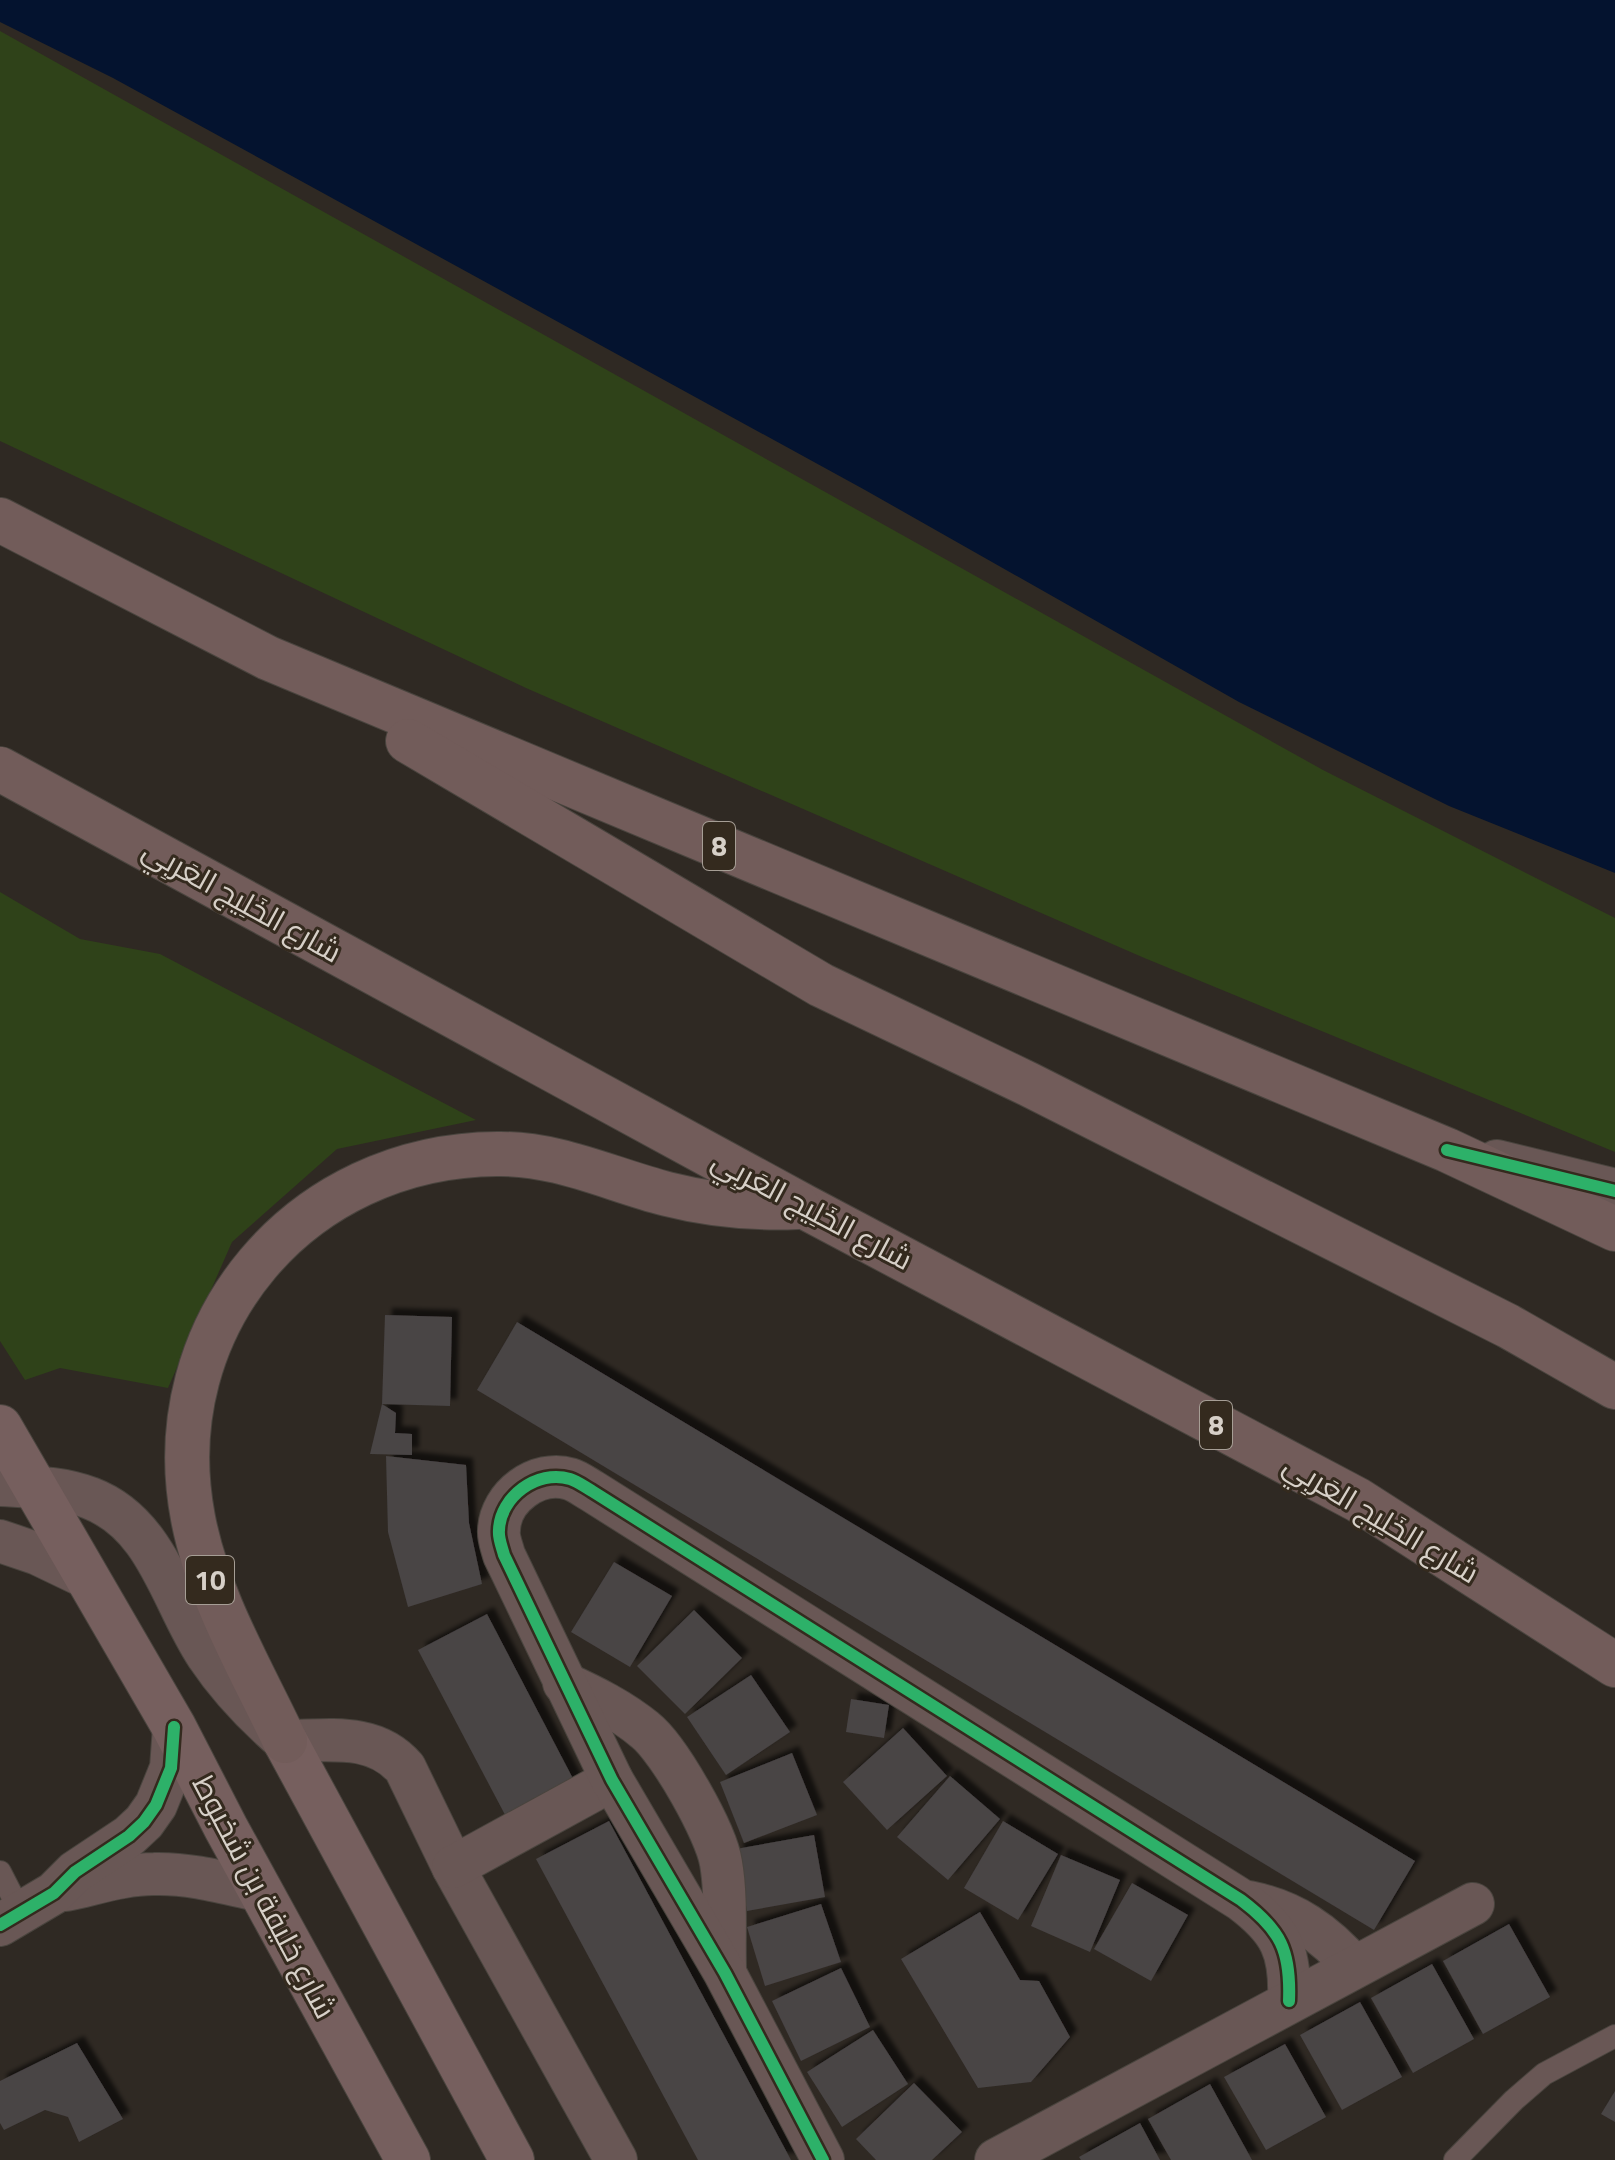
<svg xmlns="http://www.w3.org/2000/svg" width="1615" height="2160" viewBox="0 0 1615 2160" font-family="'Titillium Web',Cairo,sans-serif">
	<defs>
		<filter id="shadow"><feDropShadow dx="7" dy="-7" stdDeviation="2" flood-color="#0009"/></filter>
	</defs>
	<rect width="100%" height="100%" fill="#2f2923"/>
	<g fill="#2f4219">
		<polygon points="0,31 1323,770 1615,918 1615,1152 1142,957 526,688 0,441"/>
		<polygon points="0,892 80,939 160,954 476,1120 337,1149 232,1242 168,1388 60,1368 25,1380 0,1341"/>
	</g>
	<polygon fill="#04132f" points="0,0 1615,0 1615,873 1449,806 1239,702 865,490 113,78 0,22"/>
	<g fill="#484445" filter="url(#shadow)">
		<polygon points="385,1315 452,1317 450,1406 382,1404"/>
		<polygon points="517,1322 1415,1861 1374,1930 477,1390"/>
		<polygon points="382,1404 396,1413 395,1433 412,1434 412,1455 370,1454"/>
		<polygon points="386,1456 466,1465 469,1523 482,1584 408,1607 388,1532"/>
		<polygon points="614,1562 672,1596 630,1667 571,1632"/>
		<polygon points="694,1610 742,1658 685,1714 637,1666"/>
		<polygon points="487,1614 580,1792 512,1828 418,1650"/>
		<polygon points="751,1675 790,1732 726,1775 687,1717"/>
		<polygon points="851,1699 889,1705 884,1738 846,1732"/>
		<polygon points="903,1728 947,1776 887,1830 843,1782"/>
		<polygon points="792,1753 817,1815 744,1843 720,1782"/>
		<polygon points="950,1776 1000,1819 948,1880 897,1837"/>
		<polygon points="609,1821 791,2160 698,2160 536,1859"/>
		<polygon points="1003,1821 1058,1854 1018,1920 964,1888"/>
		<polygon points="814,1835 825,1897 747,1911 736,1849"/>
		<polygon points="1061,1855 1120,1880 1090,1952 1031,1926"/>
		<polygon points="1132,1883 1188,1915 1151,1981 1094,1949"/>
		<polygon points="821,1904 841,1962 765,1986 747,1927"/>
		<polygon points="980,1912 1020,1980 1039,1981 1070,2037 1031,2082 978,2088 901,1959"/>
		<polygon points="1509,1924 1550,1997 1483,2034 1443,1961"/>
		<polygon points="1432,1964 1474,2039 1413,2073 1371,1998"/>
		<polygon points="841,1968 870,2027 801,2061 772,2001"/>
		<polygon points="1360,2002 1402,2077 1342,2110 1300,2035"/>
		<polygon points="873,2030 908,2084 842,2127 807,2072"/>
		<polygon points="77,2043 123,2119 79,2142 68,2117 45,2110 4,2130 0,2123 0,2081"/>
		<polygon points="1285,2044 1326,2117 1266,2150 1224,2077"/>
		<polygon points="914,2083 962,2132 932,2160 876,2160 856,2139"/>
		<polygon points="1210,2084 1252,2160 1171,2160 1148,2119"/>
		<polygon points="1615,2091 1615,2122 1601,2114"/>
		<polygon points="1140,2123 1160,2160 1081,2160 1079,2157"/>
	</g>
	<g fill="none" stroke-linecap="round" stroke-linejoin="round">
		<g stroke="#49443e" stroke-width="24">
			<g id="service">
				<polyline points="0,1872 21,1913"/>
				<polyline points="1455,2160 1514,2100 1544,2074 1615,2036"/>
			</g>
		</g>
		<g stroke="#49443e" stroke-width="44">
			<g id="minor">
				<path d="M0,1485C30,1487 62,1487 90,1498C158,1524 171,1601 207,1655C229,1688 255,1715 285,1741C328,1741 374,1732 405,1768L453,1867L616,2160"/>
				<polyline points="0,1541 38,1554 88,1578"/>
				<path d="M564,1683C592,1696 621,1710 645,1730C669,1749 716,1832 721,1863C727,1897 724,1934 725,1968"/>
				<polyline points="453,1867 612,1780"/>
				<path d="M66,1890C95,1884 124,1874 154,1874C190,1873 225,1883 261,1891"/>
				<path d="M1249,1902C1293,1911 1325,1933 1354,1967"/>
				<polyline points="0,1925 54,1893 75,1872 129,1836 144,1822 156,1805 171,1768 174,1727"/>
				<path d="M823,2160L725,1973L612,1780L504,1555C502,1547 498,1538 499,1530C500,1497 537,1469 570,1479C577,1481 585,1487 592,1491L1241,1900C1281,1930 1291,1951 1289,2001"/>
				<polyline points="996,2160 1473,1904"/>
			</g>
		</g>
		<g stroke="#49443e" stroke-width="46">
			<polyline id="tertiary" points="1497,1162 1615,1191"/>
		</g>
		<g stroke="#49443e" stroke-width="46">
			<g id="secondary">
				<polyline points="0,1427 174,1727 226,1828 408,2160"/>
				<polyline points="285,1741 512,2160"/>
			</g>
		</g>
		<g stroke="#49443e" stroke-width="46">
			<g id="trunk">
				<polyline points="0,520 268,658 1447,1150 1615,1229"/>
				<polyline points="408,741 821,985 1028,1084 1508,1326 1615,1387"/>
				<polyline points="0,769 805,1207 1358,1500 1615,1665"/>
				<path d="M285,1741C251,1669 208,1597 193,1518C156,1325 301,1155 497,1154C558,1153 609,1179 667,1194C710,1205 753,1209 798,1207"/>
			</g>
		</g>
		<use href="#service" stroke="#695755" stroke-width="22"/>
		<use href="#minor" stroke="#695755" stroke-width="42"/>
		<use href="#tertiary" stroke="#695755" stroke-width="44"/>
		<use href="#secondary" stroke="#765f5e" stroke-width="44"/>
		<use href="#trunk" stroke="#725c5a" stroke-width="44"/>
		<g stroke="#342a1e" stroke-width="17">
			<g id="cycleway">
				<polyline points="1447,1150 1615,1191"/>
				<polyline points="0,1925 54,1893 75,1872 129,1836 144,1822 156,1805 171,1768 174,1727"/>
				<path d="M823,2160L725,1973L612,1780L504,1555C502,1547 498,1538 499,1530C500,1497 537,1469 570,1479C577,1481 585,1487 592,1491L1241,1900C1281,1930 1291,1951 1289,2001"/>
			</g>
		</g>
		<use href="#cycleway" stroke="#2db169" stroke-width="12"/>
	</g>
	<g text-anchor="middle" stroke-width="6" stroke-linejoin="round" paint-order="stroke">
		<g fill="#342a1e" stroke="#a69e95" stroke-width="2">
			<rect x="703" y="822" width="32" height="48" rx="6"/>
			<rect x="1200" y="1401" width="32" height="48" rx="6"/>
			<rect x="186" y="1556" width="48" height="48" rx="6"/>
		</g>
		<g font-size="28" font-weight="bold" fill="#d7d0c8">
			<text x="719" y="856">8</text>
			<text x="1216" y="1435">8</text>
			<text x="210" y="1590">10</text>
		</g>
		<g font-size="30" fill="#d7d0c8" stroke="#342a1e">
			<text transform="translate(242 901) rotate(29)" y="10">شارع الخَلِيج العَربِي</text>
			<text transform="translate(812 1210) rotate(28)" y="10">شارع الخَلِيج العَربِي</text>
			<text transform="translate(1381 1519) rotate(31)" y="10">شارع الخَلِيج العَربِي</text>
			<text transform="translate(264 1897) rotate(62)" y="10">شارع خليفة بن شخبوط</text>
		</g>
	</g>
</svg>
